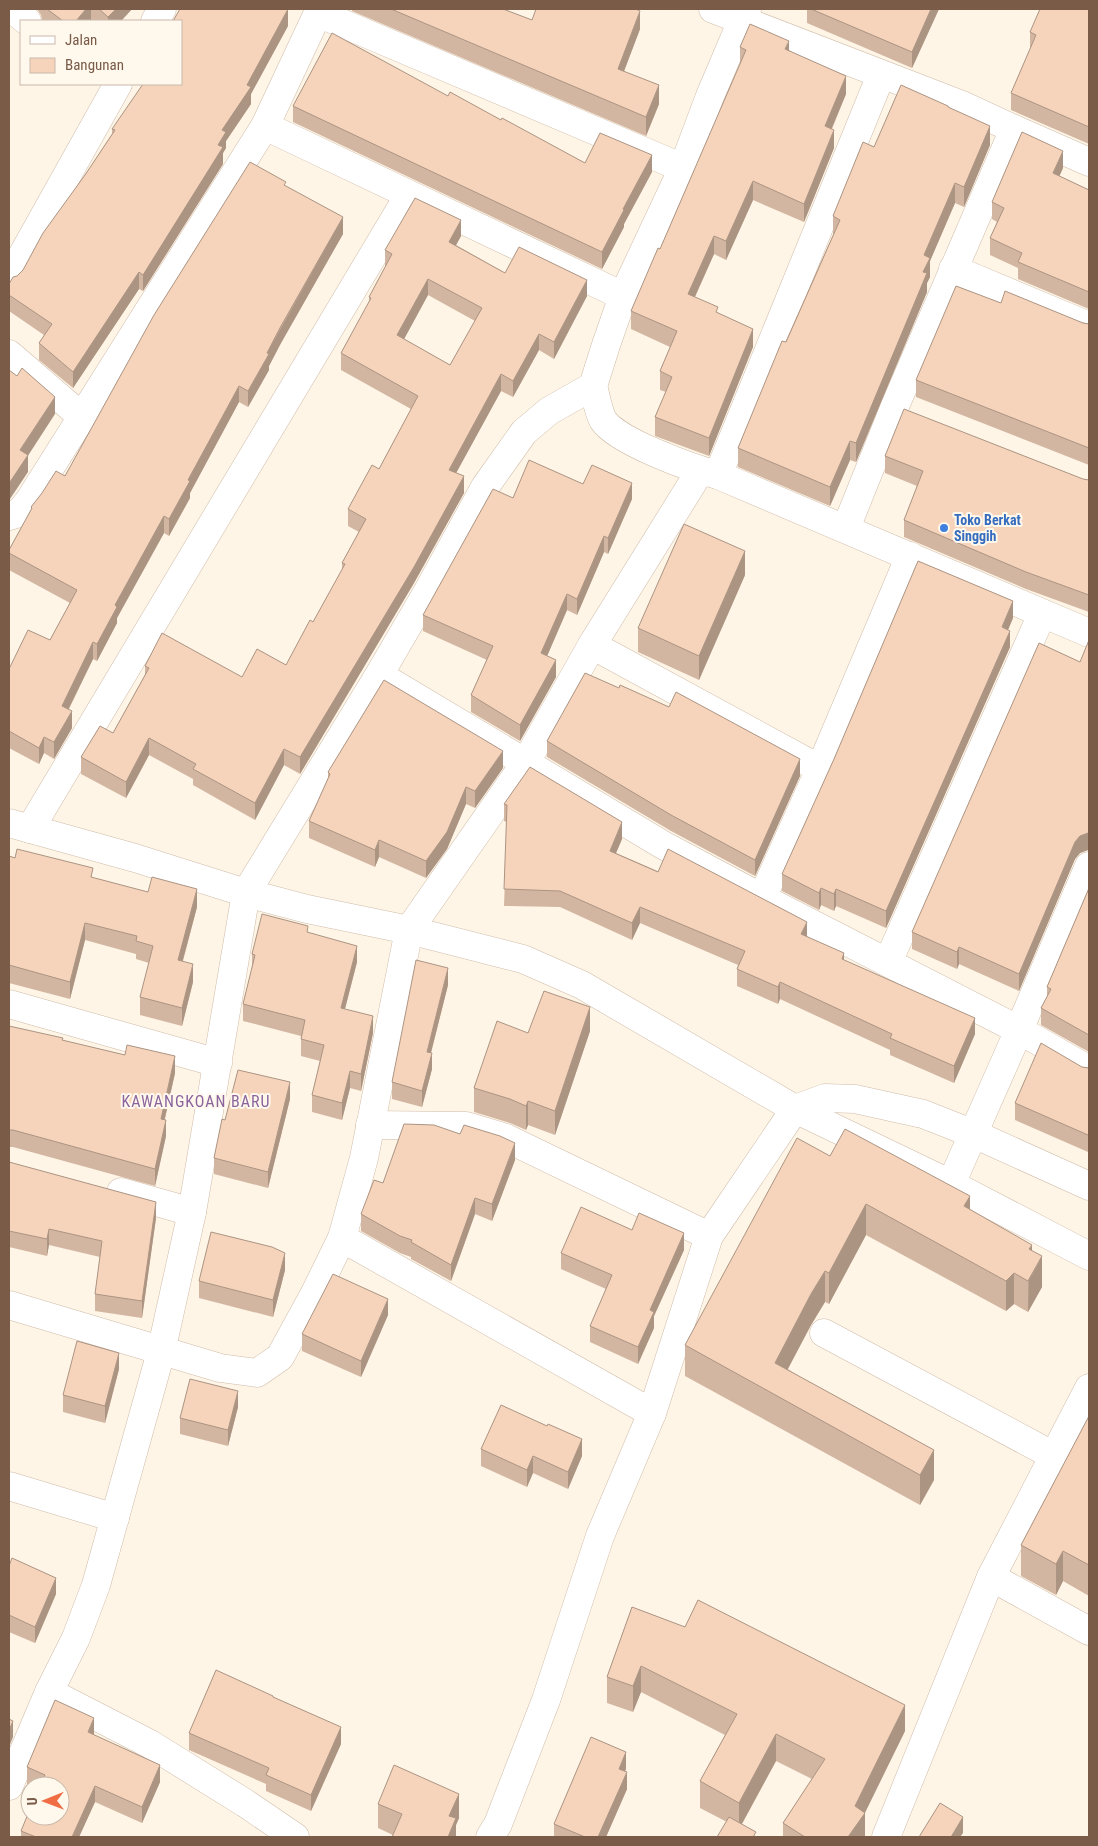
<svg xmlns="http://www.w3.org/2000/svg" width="1098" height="1846" viewBox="0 0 1098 1846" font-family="'Roboto Condensed',sans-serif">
	<rect width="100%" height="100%" fill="#fef5e6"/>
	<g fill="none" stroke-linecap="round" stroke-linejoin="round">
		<g stroke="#d0bcaa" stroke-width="29">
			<g id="minor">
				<polyline points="12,9 27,21"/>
				<polyline points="713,9 962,105 1014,129 895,406 846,528"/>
				<polyline points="155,21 162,9"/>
				<polyline points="265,126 318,13 683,168"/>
				<polyline points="1014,129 1089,162"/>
				<polyline points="953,269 1089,326"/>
				<polyline points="9,279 118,84"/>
				<polyline points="9,354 81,416"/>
				<path d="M593,386C596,396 598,411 603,420C616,441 693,469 718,475L1089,633"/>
				<polyline points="718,475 881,75"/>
				<polyline points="9,516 19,513 29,501 265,126 623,296"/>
				<polyline points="592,645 700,471"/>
				<polyline points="379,675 663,845 762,898 1019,1030 1089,866"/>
				<polyline points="9,823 135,858 246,893 307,909 409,930 523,959 582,985 795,1109 951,1184 1019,1030 1089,1070"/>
				<polyline points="30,829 409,195"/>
				<polyline points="762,898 820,769 910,556"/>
				<polyline points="888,962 1042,614"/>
				<polyline points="9,1004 218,1063"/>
				<polyline points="370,1125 466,1126 506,1138 709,1236"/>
				<polyline points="951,1184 1089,1256"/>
				<polyline points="121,1192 192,1212"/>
				<polyline points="342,1238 652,1413"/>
				<polyline points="9,1305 220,1368 257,1373 280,1357 315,1293 342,1238 364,1158 409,930 526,762 592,645 820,769"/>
				<polyline points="824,1333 1054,1456"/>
				<polyline points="9,1486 115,1518"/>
				<polyline points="991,1577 1089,1631"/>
				<polyline points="49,1692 150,1744 245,1803 295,1837"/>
				<polyline points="9,1786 49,1692 76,1638 96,1585 161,1352 192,1212 246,893 379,675 428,591 485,487 524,432 549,411 593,386 606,345 623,296 683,168 710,96 747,9"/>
				<polyline points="490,1837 498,1824 546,1700 600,1536 652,1413 709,1236 795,1109 825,1098 855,1099 923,1114 974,1134 1089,1186"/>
				<polyline points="886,1837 991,1577 1089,1388"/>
			</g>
		</g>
		<use href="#minor" stroke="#fff" stroke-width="28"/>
	</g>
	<g fill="#d3b6a1" fill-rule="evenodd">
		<polygon points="37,9 132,9 121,21 93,21 91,20 90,21 42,21 41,15"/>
		<polygon points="352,9 503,9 532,20 640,29 624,71 659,104 646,136 352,11"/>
		<polygon points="807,9 939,9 912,68 807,23"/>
		<polygon points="1089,9 1089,144 1011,110 1011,93 1030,49 1030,32"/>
		<polygon points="288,26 251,94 251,104 226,141 226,148 223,153 223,164 143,291 139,289 73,388 39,360 39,343 44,335 9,311 9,284 23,270 112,134 112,129"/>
		<polygon points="740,47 789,50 846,94 832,129 834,148 804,222 753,200 726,260 714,254 695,297 718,313 753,347 709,456 655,436 655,417 666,392 660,390 660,371 670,347 631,329 631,311 660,249 740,65"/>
		<polygon points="448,96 501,120 585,163 652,172 624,224 624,227 602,269 293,122 293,106"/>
		<polygon points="948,107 990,145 964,207 955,203 930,261 930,277 927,283 927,292 856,462 850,460 830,506 738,467 738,448 833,235 833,216 874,147"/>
		<polygon points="1063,168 1059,176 1089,190 1089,309 1018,279 1018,268 990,255 990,238 997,222 992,219 992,202"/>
		<polygon points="286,186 343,234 281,343 269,366 269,370 248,407 239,402 190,493 190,498 169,536 164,533 117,618 117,623 97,661 93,659 69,709 72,728 54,759 44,753 39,764 9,748 9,669 50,640 70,603 9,570 9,550 31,510 31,507 65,476"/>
		<path d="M461,236L456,245L505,273L587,296L554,359L539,350L513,397L501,391L456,473L464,493L414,583L300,774L284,765L255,820L193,785V779L149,755L126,798L81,774V757L113,733L145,675V666L242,677L286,665L313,622L342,570V563L359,532L348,526V509L379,469L411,409L341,370V353L369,303V297L385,267V250ZM428,295L475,321L450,365L404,339Z"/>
		<polygon points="1001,303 1089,324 1089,465 916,397 916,380"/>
		<polygon points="885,456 1089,480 1089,612 1026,589 904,537 904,520 917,486 885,473"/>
		<polygon points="583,484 632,499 608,554 604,552 577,615 567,610 547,656 556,677 520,741 471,712 471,695 487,660 423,631 423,615 513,498"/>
		<polygon points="745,575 699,680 638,652 638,628"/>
		<polygon points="1013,618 1008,630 1010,647 886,928 836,906 834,911 821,905 819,910 782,891 782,874"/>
		<polygon points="1089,640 1089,851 1088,850 1080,853 1075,859 1019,991 959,964 957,969 912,949 912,932 1080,662"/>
		<polygon points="619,688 669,707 800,776 755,876 671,831 547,757 547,741"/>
		<polygon points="503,768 475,808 466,804 447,849 426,878 379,857 375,867 309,838 309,821 328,779 328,772"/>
		<polygon points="504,804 622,839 616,853 807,936 844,961 975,1034 954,1083 890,1055 890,1050 780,999 778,1004 737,986 737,969 738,965 640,923 632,940 560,907 504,906 507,822 504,821"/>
		<polygon points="9,856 93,878 197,907 183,961 193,982 182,1026 140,1015 140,997 149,963 136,959 136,954 85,940 70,999 9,983"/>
		<polygon points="1089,888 1089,1052 1041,1025 1041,1008 1047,997 1047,987"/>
		<polygon points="308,933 357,962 345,1009 373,1033 361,1091 350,1088 342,1120 312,1112 312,1095 320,1061 301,1056 301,1036 243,1021 243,1004 252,969 252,954"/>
		<polygon points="448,985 431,1053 432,1069 422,1107 392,1099 392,1082"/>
		<polygon points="9,1026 63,1040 175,1073 165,1119 166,1136 155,1186 13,1147 9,1147"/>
		<polygon points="590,1031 555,1135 528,1125 526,1130 510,1123 474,1112 474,1088 528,1033"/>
		<polygon points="1082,1067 1089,1068 1089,1149 1088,1152 1015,1120 1015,1103"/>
		<polygon points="290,1099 268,1188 214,1174 214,1158 225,1120"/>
		<polygon points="830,1156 970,1209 1032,1251 1042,1287 1028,1312 1014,1304 1006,1311 866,1235 829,1304 825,1302 811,1325 788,1369 934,1480 920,1505 685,1376 685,1345"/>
		<polygon points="515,1160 492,1221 475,1214 451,1281 411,1259 411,1257 400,1253 361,1231 361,1214 383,1183"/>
		<polygon points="9,1162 156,1218 142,1318 95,1311 95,1294 100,1257 49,1245 47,1256 9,1247"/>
		<polygon points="632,1230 684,1250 654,1316 654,1328 638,1364 590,1342 590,1326 606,1289 561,1269 561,1253"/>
		<polygon points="285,1270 273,1317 199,1298 199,1281"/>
		<polygon points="388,1315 361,1377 302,1351 302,1334"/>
		<polygon points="119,1369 105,1423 63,1412 63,1395"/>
		<polygon points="238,1407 228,1446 180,1434 180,1418"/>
		<polygon points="1089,1416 1089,1596 1063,1581 1056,1595 1021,1576 1021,1545"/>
		<polygon points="547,1426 582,1456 568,1489 533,1473 527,1487 481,1466 481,1449"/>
		<polygon points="9,1566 56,1594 35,1643 9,1632"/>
		<polygon points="632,1607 905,1731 864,1813 865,1837 783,1837 783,1823 812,1779 776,1761 742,1824 756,1837 700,1808 700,1781 725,1735 641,1692 633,1712 607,1703 607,1677"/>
		<polygon points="273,1698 341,1744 311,1811 266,1791 266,1784 189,1750 189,1733"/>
		<polygon points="94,1735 160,1782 142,1823 95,1802 79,1837 21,1837 21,1831 60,1786 32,1786 27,1784 27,1767"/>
		<polygon points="626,1769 625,1771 627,1789 606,1837 554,1837 554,1824"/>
		<polygon points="378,1804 459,1818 456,1825 456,1837 393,1835 378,1828"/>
	</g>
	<g fill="#ac9483">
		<polygon points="86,9 91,9 91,20 90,21 76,21"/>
		<polygon points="116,9 132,9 121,21 108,21 108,17"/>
		<polygon points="288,9 288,26 251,94 251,104 226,141 226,148 223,153 223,164 143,291 143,275 218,145 222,130"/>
		<polygon points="931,9 939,9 912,68 912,52"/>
		<polygon points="640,11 640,29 618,87 618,69"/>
		<polygon points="789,41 789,60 785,49"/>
		<polygon points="846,76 846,94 825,144 825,126"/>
		<polygon points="659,85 659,104 646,136 646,117"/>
		<polygon points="990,126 990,145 964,207 964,187"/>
		<polygon points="834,130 834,148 804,222 804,204"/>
		<polygon points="1063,151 1063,168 1053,191 1053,173"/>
		<polygon points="652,155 652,172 624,224 624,227 602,269 602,252 623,209"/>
		<polygon points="753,181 753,200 726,260 726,241"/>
		<polygon points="955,183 955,203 930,261 930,277 927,283 927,292 856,462 856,443 924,255"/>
		<polygon points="343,217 343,234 281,343 269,366 269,370 248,407 248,391 267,353"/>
		<polygon points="461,220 461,236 449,258 449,242"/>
		<polygon points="714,236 714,254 688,312 688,294"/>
		<polygon points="139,272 139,289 73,388 73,372"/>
		<polygon points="428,279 428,295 397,352 397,335"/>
		<polygon points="587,280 587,296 554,359 554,342"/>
		<polygon points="753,329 753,347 709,456 709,438"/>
		<polygon points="539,334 539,350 513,397 513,381"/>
		<polygon points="501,374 501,391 449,486 449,470"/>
		<polygon points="239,386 239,402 190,493 190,498 169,536 169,519 188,480"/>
		<polygon points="55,397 55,414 20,468 20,450"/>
		<polygon points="850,441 850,460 830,506 830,487"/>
		<polygon points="28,455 28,472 10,499 9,500 9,482"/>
		<polygon points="464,476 464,493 414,583 300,774 300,757"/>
		<polygon points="632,483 632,499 608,554 608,538"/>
		<polygon points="164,516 164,533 117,618 117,623 97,661 97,644 115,605"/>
		<polygon points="604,536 604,552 577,615 577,599"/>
		<polygon points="745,551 745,575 699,680 699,656"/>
		<polygon points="567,594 567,610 541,670 541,653"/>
		<polygon points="1013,601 1013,618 1002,644 1002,627"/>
		<polygon points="1010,631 1010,647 886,928 886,911"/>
		<polygon points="93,642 93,659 62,722 62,706"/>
		<polygon points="556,660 556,677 520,741 520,725"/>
		<polygon points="72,711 72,728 54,759 54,742"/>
		<polygon points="44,737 44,753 39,764 39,748"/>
		<polygon points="149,738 149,755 126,798 126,782"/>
		<polygon points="284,749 284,765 255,820 255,803"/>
		<polygon points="503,751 503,768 475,808 475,791"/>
		<polygon points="800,759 800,776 755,876 755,860"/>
		<polygon points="466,787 466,804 447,849 426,878 426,861"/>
		<polygon points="622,822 622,839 610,867 610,851"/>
		<polygon points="1088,833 1088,850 1080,853 1075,859 1019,991 1019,974 1075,842 1080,836"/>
		<polygon points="379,840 379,857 375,867 375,850"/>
		<polygon points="821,888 821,905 819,910 819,893"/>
		<polygon points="197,889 197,907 178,978 178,960"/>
		<polygon points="836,889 836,906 834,911 834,894"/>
		<polygon points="640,907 640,923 632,940 632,923"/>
		<polygon points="807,922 807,938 801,934"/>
		<polygon points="85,923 85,940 70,999 70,982"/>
		<polygon points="357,946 357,962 341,1024 341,1008"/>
		<polygon points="959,947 959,964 957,969 957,952"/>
		<polygon points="844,953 844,969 842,959"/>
		<polygon points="193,964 193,982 182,1026 182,1008"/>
		<polygon points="448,968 448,985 427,1068 427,1052"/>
		<polygon points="780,982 780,999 778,1004 778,987"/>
		<polygon points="590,1007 590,1031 555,1135 555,1111"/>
		<polygon points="373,1016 373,1033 361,1091 361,1074"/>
		<polygon points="975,1018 975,1034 954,1083 954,1066"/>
		<polygon points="432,1053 432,1069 422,1107 422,1091"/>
		<polygon points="175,1056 175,1073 161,1135 161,1119"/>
		<polygon points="350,1071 350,1088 342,1120 342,1103"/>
		<polygon points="290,1082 290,1099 268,1188 268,1172"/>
		<polygon points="528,1101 528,1125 526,1130 526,1106"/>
		<polygon points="166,1120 166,1136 155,1186 155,1169"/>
		<polygon points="1089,1132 1089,1149 1088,1152 1088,1135"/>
		<polygon points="515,1143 515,1160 492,1221 492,1204"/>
		<polygon points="970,1196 970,1226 964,1206"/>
		<polygon points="475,1198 475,1214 451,1281 451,1265"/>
		<polygon points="156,1202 156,1218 142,1318 142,1301"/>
		<polygon points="866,1204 866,1235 829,1304 829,1273"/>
		<polygon points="49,1229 49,1245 47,1256 47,1239"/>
		<polygon points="684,1233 684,1250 654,1316 654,1328 638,1364 638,1347 650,1310"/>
		<polygon points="1032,1245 1032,1275 1042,1256 1042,1287 1028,1312 1029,1249"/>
		<polygon points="285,1253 285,1270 273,1317 273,1300"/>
		<polygon points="825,1271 825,1302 811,1325 775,1393 775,1363 811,1294"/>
		<polygon points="1014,1273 1014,1304 1006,1311 1006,1281"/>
		<polygon points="388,1299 388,1315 361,1377 361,1361"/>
		<polygon points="119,1353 119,1369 105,1423 105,1406"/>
		<polygon points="238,1391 238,1407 228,1446 228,1430"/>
		<polygon points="582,1439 582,1456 568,1489 568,1472"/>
		<polygon points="934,1450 934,1480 920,1505 920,1475"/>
		<polygon points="533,1456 533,1473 527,1487 527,1470"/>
		<polygon points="1063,1551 1063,1581 1056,1595 1056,1564"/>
		<polygon points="56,1578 56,1594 35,1643 35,1627"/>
		<polygon points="641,1666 641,1692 633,1712 633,1686"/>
		<polygon points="905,1705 905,1731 863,1817 865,1813 865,1837 848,1837 855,1806"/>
		<polygon points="94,1718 94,1734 88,1749 88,1732"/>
		<polygon points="13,1721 13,1737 9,1747 9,1730"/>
		<polygon points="341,1727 341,1744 311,1811 311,1795"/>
		<polygon points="776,1734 776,1761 739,1829 739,1803"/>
		<polygon points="626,1752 626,1769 619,1785 619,1769"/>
		<polygon points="160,1765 160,1782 142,1823 142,1807"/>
		<polygon points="627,1772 627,1789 606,1837 598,1837"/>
		<polygon points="95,1786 95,1802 79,1837 72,1837"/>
		<polygon points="459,1794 459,1818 456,1825 456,1837 448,1837 449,1816"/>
		<polygon points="963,1817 963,1833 960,1837 951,1837"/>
	</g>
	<g fill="#f5d4bb" stroke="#ac9483" fill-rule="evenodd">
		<polygon points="47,9 86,9 76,21 63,21"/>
		<polygon points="99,9 116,9 108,17"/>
		<polygon points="180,9 288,9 247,85 251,87 222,130 226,132 218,145 223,147 143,275 139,272 73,372 39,343 52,324 9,295 9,284 13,277 17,276 23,270 43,233 85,175 115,130 112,129 143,84 181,84 181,21 173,21"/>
		<polygon points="391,9 503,9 532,20 536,9 636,9 640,11 618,69 659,85 646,117"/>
		<polygon points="811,9 931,9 912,52"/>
		<polygon points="1040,9 1089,9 1089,127 1011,93 1036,35 1030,32"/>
		<polygon points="750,24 789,41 785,49 846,76 825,126 834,130 804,204 753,181 726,241 714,236 688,294 718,307 716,312 753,329 709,438 655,417 672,377 660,371 677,331 631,311 658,248 660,249 746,50 740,47"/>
		<polygon points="332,33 448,96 450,92 501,120 502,118 585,163 600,133 652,155 623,209 624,210 602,252 293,106"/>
		<polygon points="901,85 948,106 948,107 990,126 964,187 955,183 924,255 930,258 923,272 927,273 856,443 850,441 830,487 738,448 782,341 786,342 840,220 833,216 863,142 874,147"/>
		<polygon points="1022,132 1063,151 1053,173 1089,190 1089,292 1018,262 1022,253 990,238 1004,208 992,202"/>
		<polygon points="250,162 286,182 284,185 343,217 281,326 267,353 269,354 248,391 239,386 188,480 190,481 169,519 164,516 115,605 117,607 97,644 93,642 62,706 72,711 54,742 44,737 39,748 9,731 9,669 28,630 50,640 77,590 9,553 9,550 32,508 31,507 42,493 56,471 65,476 154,315"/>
		<path d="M415,198L461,220L449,242L505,273L519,247L587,280L554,342L539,334L513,381L501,374L449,470L464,476L414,567L300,757L284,749L255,803L193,769L196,764L149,738L126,782L81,757L100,726L113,733L149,668L145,666L162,633L242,677L257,649L286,665L310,620L313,622L345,564L342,563L366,519L348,509L372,465L379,469L418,396L341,353L371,298L369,297L392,254L385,250ZM428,279L482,308L450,365L397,335Z"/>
		<polygon points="956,286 1001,303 1005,291 1083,323 1089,324 1089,448 916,380"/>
		<polygon points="22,368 55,397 20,450 28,455 10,482 9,482 9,370 17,376"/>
		<polygon points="904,409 1083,479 1089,480 1089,595 1026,572 904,520 923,471 885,456"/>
		<polygon points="529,460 583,484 592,465 632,483 608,538 604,536 577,599 567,594 541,653 556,660 520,725 471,695 493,646 423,615 493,489 513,498"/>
		<polygon points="684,524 745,551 699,656 638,628"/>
		<polygon points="918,561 1013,601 1002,627 1010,631 886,911 836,889 834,894 821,888 819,893 782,874 834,759"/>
		<polygon points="1089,640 1089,834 1088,833 1080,836 1075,842 1019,974 959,947 957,952 912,932 1039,643 1080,662"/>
		<polygon points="585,673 619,688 620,685 669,707 676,692 800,759 755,860 671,815 547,741"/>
		<polygon points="384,680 503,751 475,791 466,787 447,832 426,861 379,840 375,850 309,821 330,774 328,772"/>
		<polygon points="530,767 622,822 610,851 658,872 668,849 807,922 801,934 844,953 842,959 975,1018 954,1066 890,1038 892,1034 780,982 778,987 737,969 745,951 640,907 632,923 560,891 504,889 507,805 504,804"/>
		<polygon points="17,849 93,868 91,877 148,892 152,877 197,889 178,960 193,964 182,1008 140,997 153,946 136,941 137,936 85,923 70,982 9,965 9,856 15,858"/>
		<polygon points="1089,888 1089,1035 1041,1008 1051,989 1047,987"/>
		<polygon points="262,914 308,926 307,932 357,946 341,1008 373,1016 361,1074 350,1071 342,1103 312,1095 324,1045 301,1039 305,1020 243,1004 255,955 252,954"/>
		<polygon points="416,960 448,968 427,1052 432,1053 422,1091 392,1082"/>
		<polygon points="544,991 590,1007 555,1111 528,1101 526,1106 510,1099 474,1088 497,1021 528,1033"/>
		<polygon points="9,1026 63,1038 62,1040 125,1055 127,1045 175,1056 161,1119 166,1120 155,1169 13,1130 9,1130"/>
		<polygon points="1041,1043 1082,1067 1089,1068 1089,1132 1088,1135 1015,1103"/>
		<polygon points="238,1070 290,1082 268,1172 214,1158 222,1119 225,1120"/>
		<polygon points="404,1124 434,1125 460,1134 464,1125 500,1136 515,1143 492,1204 475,1198 451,1265 411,1242 412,1240 400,1236 361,1214 374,1180 383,1183"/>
		<polygon points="845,1129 970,1196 964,1206 1032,1245 1029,1249 1042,1256 1028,1281 1014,1273 1006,1281 866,1204 829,1273 825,1271 811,1294 775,1363 934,1450 920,1475 685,1345 797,1138 830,1156"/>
		<polygon points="9,1162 156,1202 142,1301 95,1294 102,1241 49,1229 47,1239 9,1231"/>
		<polygon points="581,1207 632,1230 639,1213 684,1233 650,1310 654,1312 638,1347 590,1326 612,1275 561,1253"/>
		<polygon points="211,1232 272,1247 285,1253 273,1300 199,1281"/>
		<polygon points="333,1274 388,1299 361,1361 302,1334"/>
		<polygon points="77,1341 119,1353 105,1406 63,1395"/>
		<polygon points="190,1379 238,1391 228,1430 180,1418"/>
		<polygon points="501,1405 547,1426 548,1424 582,1439 568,1472 533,1456 527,1470 481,1449"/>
		<polygon points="1089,1416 1089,1565 1063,1551 1056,1564 1021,1545"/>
		<polygon points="12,1558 56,1578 35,1627 9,1615 9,1566"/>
		<polygon points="698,1600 905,1705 855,1806 865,1813 848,1837 805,1837 783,1823 825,1759 776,1734 739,1803 700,1781 737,1714 641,1666 633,1686 607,1677 632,1607 685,1627"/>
		<polygon points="216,1670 273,1696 273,1697 341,1727 311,1795 266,1775 269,1768 189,1733"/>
		<polygon points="55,1700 94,1718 88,1732 160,1765 142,1807 95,1786 72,1837 36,1837 21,1831 30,1809 30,1816 60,1816 60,1786 40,1786 45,1775 27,1767"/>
		<polygon points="9,1719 13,1721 9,1730"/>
		<polygon points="591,1737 626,1752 619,1769 627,1772 598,1837 585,1837 554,1824"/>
		<polygon points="394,1765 459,1794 449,1816 456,1818 448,1837 392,1837 402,1814 378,1804"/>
		<polygon points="940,1803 963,1817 951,1837 919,1837"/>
		<polygon points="729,1817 756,1832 753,1837 717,1837"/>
	</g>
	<circle fill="#3f7fe0" stroke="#fff8ed" stroke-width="2" cx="944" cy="528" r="5"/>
	<g text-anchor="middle" stroke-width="4" stroke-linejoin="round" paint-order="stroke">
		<g font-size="14" font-weight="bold" fill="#366cbe" stroke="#fff8ed" text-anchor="start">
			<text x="954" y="525">Toko Berkat<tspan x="954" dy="16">Singgih</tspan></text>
		</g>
		<g font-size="16" letter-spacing="1" fill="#8b649d" stroke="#fff8ed">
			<text x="196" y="1107">KAWANGKOAN BARU</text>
		</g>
	</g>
	<rect width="1098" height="1846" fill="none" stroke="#795b48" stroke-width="20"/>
	<rect x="20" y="20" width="162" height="65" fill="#fff8ed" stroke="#c9b9ab"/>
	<rect x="30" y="36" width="25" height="8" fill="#ffffff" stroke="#c9b9ab"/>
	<text x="65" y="45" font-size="15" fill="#795b48">Jalan</text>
	<rect x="30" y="58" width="25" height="15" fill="#f5d4bb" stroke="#c9b9ab"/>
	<text x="65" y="70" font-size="15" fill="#795b48">Bangunan</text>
	<g transform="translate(45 1801) rotate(269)"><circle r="24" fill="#fff8ed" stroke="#c9b9ab"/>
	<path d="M0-4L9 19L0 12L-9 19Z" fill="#ef6e44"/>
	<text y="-8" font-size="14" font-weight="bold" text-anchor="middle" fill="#795b48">U</text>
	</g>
</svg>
